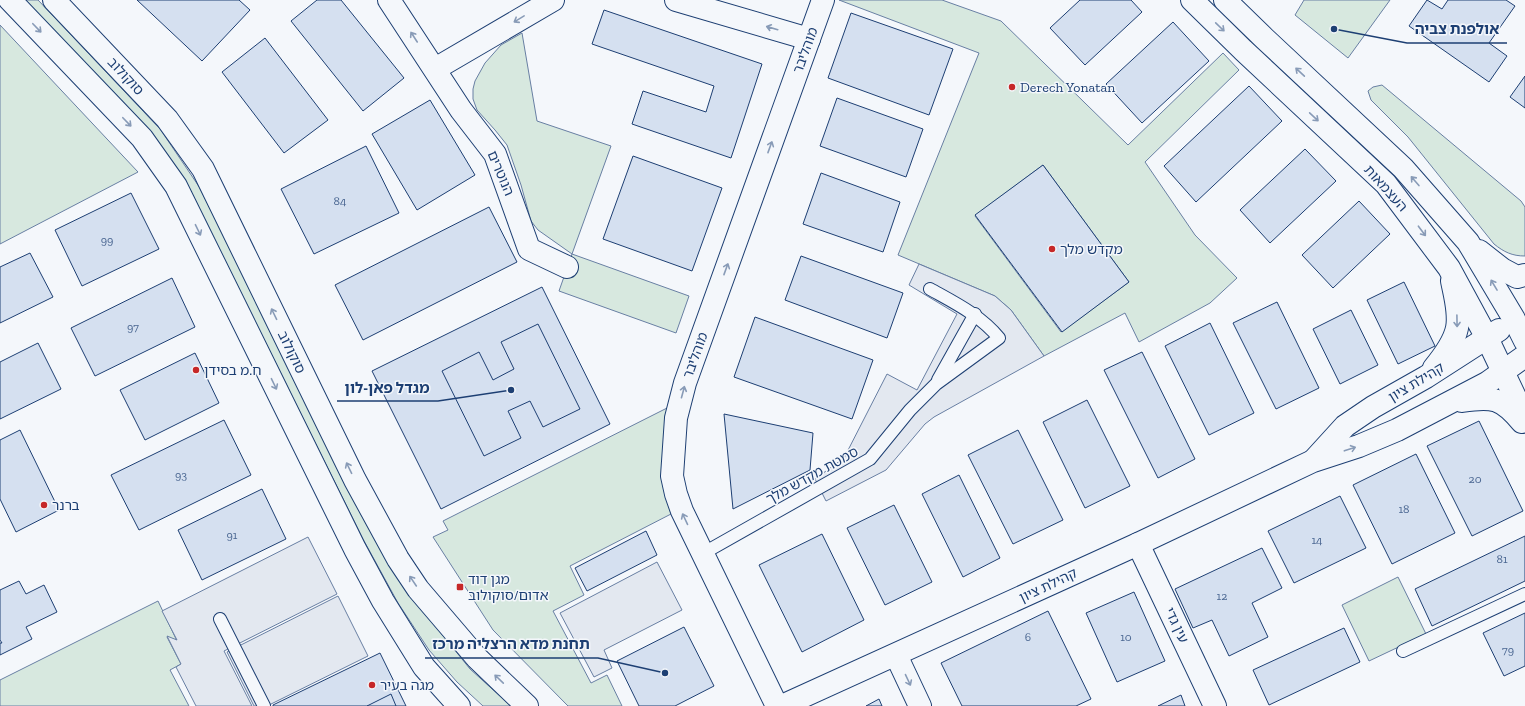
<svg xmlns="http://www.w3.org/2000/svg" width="1525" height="706" viewBox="0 0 1525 706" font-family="'Zilla Slab','Noto Sans Hebrew',serif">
	<rect width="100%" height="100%" fill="#f4f7fb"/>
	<g fill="#d7e8df" stroke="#687fa3" fill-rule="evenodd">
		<polygon points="23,0 38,0 160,129 200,188 372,534 409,593 470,669 511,706 483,706 457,682 429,650 398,603 363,539 191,193"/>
		<path d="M839,0H942L1001,21L1128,145L1223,53L1239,70L1145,162L1195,235L1237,278L1210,303L1139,342L1125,313L1044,356L1011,310L995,296L898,255L979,53ZM1043,165L1129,282L1061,332L975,216Z"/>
		<polygon points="1304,0 1390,0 1348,58 1295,15"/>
		<polygon points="0,25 138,172 0,244"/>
		<polygon points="522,33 537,121 611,146 572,254 689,296 676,333 559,291 572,254 538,230 531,221 521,185 507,145 495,130 477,110 473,99 473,89 475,81 485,63 501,45"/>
		<path d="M1382,85L1521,201L1525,207V256C1512,256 1504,252 1494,244L1408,137L1371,100L1368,91L1373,87Z"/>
		<polygon points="671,406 662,476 671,514 570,566 584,595 553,611 591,683 607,675 622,706 568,706 493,630 433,537 448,530 443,521"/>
		<polygon points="1398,577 1426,634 1369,661 1342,605"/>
		<polygon points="158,601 177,641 167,637 181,664 170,670 189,706 0,706 0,680"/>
	</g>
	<g fill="#e3e8f0" stroke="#687fa3">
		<polygon points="919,264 995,296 1011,310 1044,356 934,417 925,424 886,470 826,501 815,479 844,458 887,374 917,390 957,314 909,285"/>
		<polygon points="308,537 337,594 224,651 252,706 196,706 176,667 181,664 167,636 177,640 162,611"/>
		<polygon points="657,562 682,610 604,650 612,668 594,677 560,613"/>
		<polygon points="338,596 368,656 267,706 254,706 227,652"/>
	</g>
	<g fill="#d5e0f0" stroke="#1d3f73">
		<polygon points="137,0 239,0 250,10 202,61"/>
		<polygon points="317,0 341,0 404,78 363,111 291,21"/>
		<polygon points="1080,0 1131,0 1142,12 1085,65 1050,28"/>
		<polygon points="1427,0 1442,9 1448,0 1506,0 1515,6 1489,43 1507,56 1489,82 1409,26"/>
		<polygon points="604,10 762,64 731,158 632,124 643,91 706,112 714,86 592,44"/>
		<polygon points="851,13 953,49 929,115 828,78"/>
		<polygon points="1173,22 1209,61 1142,123 1106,84"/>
		<polygon points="265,38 328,120 284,153 222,72"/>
		<polygon points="1525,76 1525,108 1510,97"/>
		<polygon points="1249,86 1282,121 1196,202 1164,166"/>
		<polygon points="837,98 923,129 906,177 820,146"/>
		<polygon points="430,100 475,175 417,210 372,134"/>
		<polygon points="366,146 399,213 314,254 281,189"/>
		<polygon points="1305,149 1336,181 1270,243 1240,210"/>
		<polygon points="633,156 722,188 692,271 603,239"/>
		<polygon points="1043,165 1129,282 1062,332 975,215"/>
		<polygon points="821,173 900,202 883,252 803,224"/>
		<polygon points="131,193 159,249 82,286 55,230"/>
		<polygon points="1359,201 1390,234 1333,288 1302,255"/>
		<polygon points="489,207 517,262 363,340 335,285"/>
		<polygon points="30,253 53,297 0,323 0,267"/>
		<polygon points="801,256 903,293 887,338 785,300"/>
		<polygon points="172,278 195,327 95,376 71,328"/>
		<polygon points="1404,282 1435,346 1398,364 1367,300"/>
		<polygon points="542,287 610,424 441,509 372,371"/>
		<polygon points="1277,302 1319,388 1276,409 1233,323"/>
		<polygon points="1351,310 1378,365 1340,384 1313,329"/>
		<polygon points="755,317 873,360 852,419 734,377"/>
		<polygon points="1210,323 1254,413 1209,435 1165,346"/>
		<polygon points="538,324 580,409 543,427 530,401 508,411 521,438 484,456 442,371 479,352 493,380 514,369 501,342"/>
		<polygon points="38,343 61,389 0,419 0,362"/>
		<polygon points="1142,352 1195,459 1158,478 1104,370"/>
		<polygon points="195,353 219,403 145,440 120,390"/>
		<polygon points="1087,400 1130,486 1085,508 1043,422"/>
		<polygon points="724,414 813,433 810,470 733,509"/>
		<polygon points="224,420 251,475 139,530 111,475"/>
		<polygon points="1479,421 1523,511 1472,536 1427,446"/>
		<polygon points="20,430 59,510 16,532 0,499 0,440"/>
		<polygon points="1018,430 1063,520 1013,544 968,455"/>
		<polygon points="1416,454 1455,533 1392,564 1353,485"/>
		<polygon points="959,475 1000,558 963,577 922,494"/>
		<polygon points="262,489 286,539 202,580 178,530"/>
		<polygon points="1340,496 1366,548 1294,583 1268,531"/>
		<polygon points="894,505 932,582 885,605 847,528"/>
		<polygon points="646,531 657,555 587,591 575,568"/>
		<polygon points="822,534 864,620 802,652 759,565"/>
		<polygon points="1525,536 1525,581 1432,626 1415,589"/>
		<polygon points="1262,548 1282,588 1252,603 1268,637 1229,656 1212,620 1193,628 1175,589"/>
		<polygon points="19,581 26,594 44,585 57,612 26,627 32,639 0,655 0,643 2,643 0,640 0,590"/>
		<polygon points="1134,592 1165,661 1117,682 1086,613"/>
		<polygon points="1048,611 1091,699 1076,706 962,706 941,663"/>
		<polygon points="1525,613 1525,666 1504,676 1483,633"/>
		<polygon points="684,627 714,686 675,706 639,706 617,661"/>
		<polygon points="1344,628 1360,662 1269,705 1253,670"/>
		<polygon points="380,653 406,706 273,706 273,705"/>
		<polygon points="391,694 396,706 367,706"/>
		<polygon points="1181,695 1185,706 1158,706"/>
		<polygon points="879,699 882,706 866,706"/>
	</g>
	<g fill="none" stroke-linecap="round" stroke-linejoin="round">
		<g stroke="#1d3f73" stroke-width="14">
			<g id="lane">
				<polyline points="938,380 975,314"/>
				<path d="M702,554L870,459L910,410L936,384L999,338C980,315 955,303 930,289"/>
				<polyline points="220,619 264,706"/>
				<polyline points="1403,651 1525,594"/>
			</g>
		</g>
		<g stroke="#1d3f73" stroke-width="24">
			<g id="street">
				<polyline points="389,0 461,110 495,154 529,249 567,267"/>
				<polyline points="676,0 809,39"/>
				<polyline points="435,69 553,0"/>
				<polyline points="1138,544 1215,706"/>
				<polyline points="896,655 920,706"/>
				<polyline points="777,706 682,511 676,494 672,476 676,418 685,383 823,0"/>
			</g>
		</g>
		<g stroke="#1d3f73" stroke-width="24">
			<g id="secondary">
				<polyline points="10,0 142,138 176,186 355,549 383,601 424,667 459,706"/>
				<polyline points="54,0 167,119 203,169 355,480 398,559 418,589 477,658 527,706"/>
				<polyline points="1192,0 1243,50 1386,184 1449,268 1487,338 1525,418"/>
				<polyline points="1225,0 1264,38 1403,168 1468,242 1514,319 1525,341"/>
				<polyline points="1479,251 1502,269 1517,277 1525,275"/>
				<path d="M1434,368C1443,357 1454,343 1457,328C1460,313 1455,296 1452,281"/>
				<path d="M1462,401C1493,396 1502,398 1522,422"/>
				<polyline points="1314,460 1345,426 1373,407 1426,377 1499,330"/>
				<polyline points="782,706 1138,544 1313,461 1359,446 1397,430 1487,383 1525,356"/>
			</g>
		</g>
		<use href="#lane" stroke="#f4f7fb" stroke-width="12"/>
		<use href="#street" stroke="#f4f7fb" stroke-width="22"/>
		<use href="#secondary" stroke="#f4f7fb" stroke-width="22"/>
	</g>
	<defs><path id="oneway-shaft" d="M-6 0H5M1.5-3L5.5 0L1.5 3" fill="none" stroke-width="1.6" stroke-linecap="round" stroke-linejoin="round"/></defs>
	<g stroke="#889bb7">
		<use href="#oneway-shaft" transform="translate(519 19) rotate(149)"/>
		<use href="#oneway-shaft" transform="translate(1220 27) rotate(44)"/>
		<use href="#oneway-shaft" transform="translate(37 28) rotate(46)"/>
		<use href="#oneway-shaft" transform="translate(772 28) rotate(-164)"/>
		<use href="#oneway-shaft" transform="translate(414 37) rotate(-123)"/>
		<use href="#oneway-shaft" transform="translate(1300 72) rotate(-137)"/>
		<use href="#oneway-shaft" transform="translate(1314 117) rotate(43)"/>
		<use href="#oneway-shaft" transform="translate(127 122) rotate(46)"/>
		<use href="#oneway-shaft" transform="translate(770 147) rotate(-70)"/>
		<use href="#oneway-shaft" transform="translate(1415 181) rotate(-131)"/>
		<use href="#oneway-shaft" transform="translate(198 230) rotate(64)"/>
		<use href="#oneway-shaft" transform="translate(1422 231) rotate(53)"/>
		<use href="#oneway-shaft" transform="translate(726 269) rotate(-70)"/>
		<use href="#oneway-shaft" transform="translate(1494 285) rotate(-121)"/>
		<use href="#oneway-shaft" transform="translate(274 314) rotate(-116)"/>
		<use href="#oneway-shaft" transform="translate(1457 321) rotate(89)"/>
		<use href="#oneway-shaft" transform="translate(274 384) rotate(64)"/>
		<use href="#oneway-shaft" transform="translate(683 392) rotate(-75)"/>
		<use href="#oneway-shaft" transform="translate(1350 449) rotate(-18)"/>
		<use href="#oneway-shaft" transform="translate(349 468) rotate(-116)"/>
		<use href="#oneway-shaft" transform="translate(685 519) rotate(-115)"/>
		<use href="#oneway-shaft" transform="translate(413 581) rotate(-124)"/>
		<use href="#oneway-shaft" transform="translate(499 679) rotate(-136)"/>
		<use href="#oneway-shaft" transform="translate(908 680) rotate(65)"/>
	</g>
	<g fill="#c62828" stroke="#f4f7fb" stroke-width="1.5">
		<circle cx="1012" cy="87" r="4"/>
		<circle cx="1052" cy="249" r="4"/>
		<circle cx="196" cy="370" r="4"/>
		<circle cx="44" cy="505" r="4"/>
		<rect x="456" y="583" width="8" height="8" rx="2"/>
		<circle cx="372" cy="685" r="4"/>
	</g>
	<g text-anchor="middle" stroke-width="3" stroke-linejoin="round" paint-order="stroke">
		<g font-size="12" fill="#4b6792">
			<text x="340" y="205">84</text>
			<text x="107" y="244">99</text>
			<text x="133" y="331">97</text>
			<text x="181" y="479">93</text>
			<text x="1475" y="483">20</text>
			<text x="1404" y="513">18</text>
			<text x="232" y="539">91</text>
			<text x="1317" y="544">14</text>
			<text x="1502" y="563">81</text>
			<text x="1222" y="600">12</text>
			<text x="1028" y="641">6</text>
			<text x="1126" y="641">10</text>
			<text x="1508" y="654">79</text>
		</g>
		<g font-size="14" fill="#1d3f73" stroke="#f4f7fb">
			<text transform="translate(805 50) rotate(-70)" y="5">מוהליבר</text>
			<text transform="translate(126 76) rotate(47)" y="5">סוקולוב</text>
			<text transform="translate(501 173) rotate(67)" y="5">הנוטרים</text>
			<text transform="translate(1386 188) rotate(48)" y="5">העצמאות</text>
			<text transform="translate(292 352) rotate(64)" y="5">סוקולוב</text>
			<text transform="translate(695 355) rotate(-70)" y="5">מוהליבר</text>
			<text transform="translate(1416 382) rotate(-31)" y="5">קהילת ציון</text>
			<text transform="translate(812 475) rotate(-29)" y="5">סמטת מקדש מלך</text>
			<text transform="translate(1048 585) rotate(-25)" y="5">קהילת ציון</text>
			<text transform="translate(1177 625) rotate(65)" y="5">עין גדי</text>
		</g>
		<g font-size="14" fill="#1d3f73" stroke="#f4f7fb" text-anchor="start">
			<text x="1020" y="92">Derech Yonatan</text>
			<text x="1060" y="254">מקדש מלך</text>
			<text x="204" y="375">ח.מ בסידן</text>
			<text x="52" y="510">ברנר</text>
			<text x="468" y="584">מגן דוד<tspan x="468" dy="16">אדום/סוקולוב</tspan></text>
			<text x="380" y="690">מגה בעיר</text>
		</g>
	</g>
	<path fill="none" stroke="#1d3f73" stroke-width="1.5" d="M1334 29L1407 43H1507M511 390L438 401H337M665 673L598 658H425"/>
	<g fill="#1d3f73" stroke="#f4f7fb" stroke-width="1.5">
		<circle cx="1334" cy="29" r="4"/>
		<circle cx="511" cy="390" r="4"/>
		<circle cx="665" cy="673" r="4"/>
	</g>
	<g font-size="15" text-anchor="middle" font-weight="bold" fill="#1d3f73" stroke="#f4f7fb" stroke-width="3" stroke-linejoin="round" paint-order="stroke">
		<text x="1457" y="34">אולפנת צביה</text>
		<text x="387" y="393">מגדל פאן-לון</text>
		<text x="511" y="649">תחנת מדא הרצליה מרכז</text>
	</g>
</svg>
